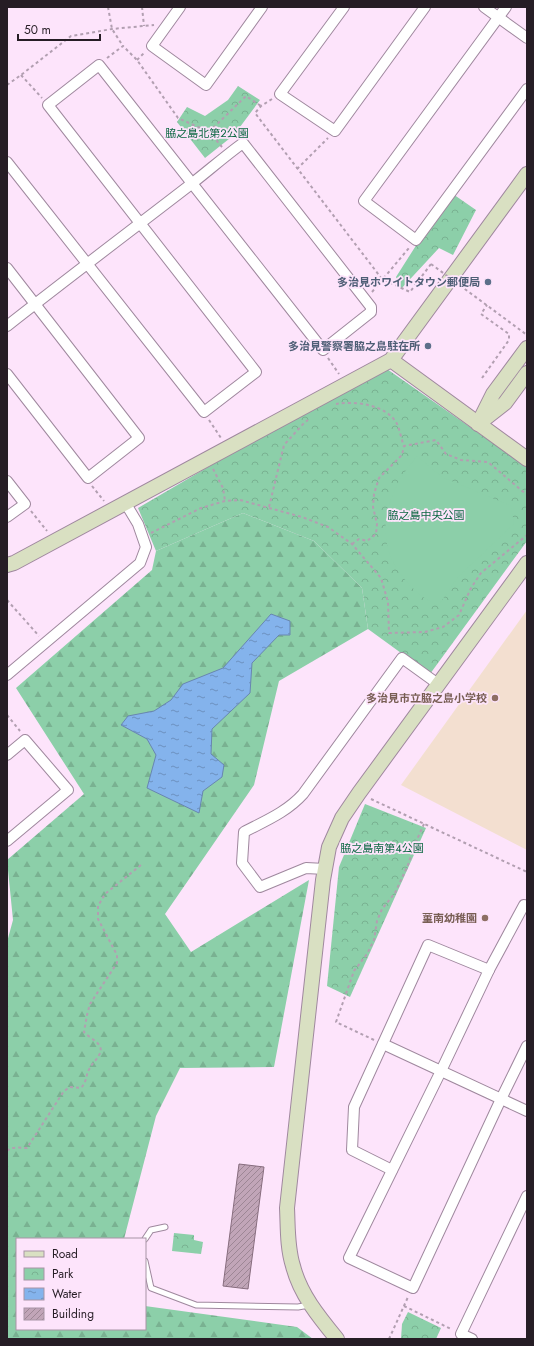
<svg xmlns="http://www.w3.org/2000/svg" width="534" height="1346" viewBox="0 0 534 1346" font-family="Jost,'Noto Sans JP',sans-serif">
	<defs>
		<pattern id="forest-firs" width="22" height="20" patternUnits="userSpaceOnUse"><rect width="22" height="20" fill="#8ccfa9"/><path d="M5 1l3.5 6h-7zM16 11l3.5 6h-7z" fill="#79b191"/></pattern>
		<pattern id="park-crowns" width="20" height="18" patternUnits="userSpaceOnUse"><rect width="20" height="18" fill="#8ccfa9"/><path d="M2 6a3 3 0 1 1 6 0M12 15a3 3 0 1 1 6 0" fill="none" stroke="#79b191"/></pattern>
		<pattern id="water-ripples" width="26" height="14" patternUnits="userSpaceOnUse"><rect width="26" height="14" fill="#84b3ec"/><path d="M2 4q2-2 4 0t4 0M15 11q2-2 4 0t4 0" fill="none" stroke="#6c91bf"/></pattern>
		<pattern id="building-hatch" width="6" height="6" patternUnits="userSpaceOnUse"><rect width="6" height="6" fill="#c1a5b8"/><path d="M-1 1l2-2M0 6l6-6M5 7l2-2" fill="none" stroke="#9d8695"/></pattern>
	</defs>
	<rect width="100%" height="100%" fill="#fde4fb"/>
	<polygon fill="#f3dfd0" points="527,610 527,850 401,785"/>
	<polygon fill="url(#forest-firs)" points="243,513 314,541 362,588 368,629 279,681 254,785 165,914 191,952 309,880 274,1067 180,1068 156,1116 124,1239 17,1239 17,1329 145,1329 145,1306 297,1327 313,1339 7,1339 7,942 13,920 7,860 84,794 16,688 152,570 156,551"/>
	<g fill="url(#park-crowns)">
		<polygon points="238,86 260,100 234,135 205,158 177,122 187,107 205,116 228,100"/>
		<polygon points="450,192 476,210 453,255 439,248 401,289 396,277"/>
		<polygon points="376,369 387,369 527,467 527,541 430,674 368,629 362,588 314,541 243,513 156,551 138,508"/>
		<polygon points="365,804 426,828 350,997 327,986 339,867"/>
		<polygon points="174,1233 194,1235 194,1240 203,1242 201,1254 172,1251"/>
		<polygon points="408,1312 441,1328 436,1339 401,1339 402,1324"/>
	</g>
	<path fill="#8ccfa9" d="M417,456L442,477L511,506L514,524L458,577L438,606C431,602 423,598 417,592C381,559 377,524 399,481C404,472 411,464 417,456Z"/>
	<polygon fill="url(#water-ripples)" stroke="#6886b0" points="271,614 290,621 290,635 279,635 252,663 250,693 212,729 211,754 224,765 222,777 203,791 199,813 147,788 156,755 147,739 121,725 128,716 154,711 171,700 183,684 223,668"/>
	<polygon fill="url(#building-hatch)" stroke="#876d7e" points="239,1164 264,1167 248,1289 223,1286"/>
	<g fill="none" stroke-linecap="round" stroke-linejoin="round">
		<g stroke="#9f889e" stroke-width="7">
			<g id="lane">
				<polyline points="145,1239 151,1230 165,1227"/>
				<polyline points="145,1261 151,1288 196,1305 298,1307 309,1305"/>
			</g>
		</g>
		<g stroke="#9f889e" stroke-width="12">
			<g id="street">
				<polyline points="180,7 152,46 206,85 262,7"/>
				<polyline points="344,7 280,94 335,131 425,7"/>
				<polyline points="484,7 527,38"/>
				<polyline points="506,7 364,201 416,240 527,89"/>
				<path d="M7,162L204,412L256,372L48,105L99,65L323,350L371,312V307L243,143C225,156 208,171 190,185C129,232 68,278 7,326"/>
				<polyline points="7,268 139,438 88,478 7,374"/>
				<polyline points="7,481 25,504 7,517"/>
				<polyline points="7,675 140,563 146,547 138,524 126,504"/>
				<polyline points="7,755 25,740 68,790 7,841"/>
				<path d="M325,869L306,868L260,887L242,863L244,832C265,821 287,812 303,794L402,658L438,684"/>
				<polyline points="527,906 524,905 489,970 441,1071 349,1258 413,1288 501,1099 527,1046"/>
				<polyline points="383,1044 527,1111"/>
				<polyline points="392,1170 352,1150 354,1107 428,945 489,970"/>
				<polyline points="472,1339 461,1334 527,1196"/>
			</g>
		</g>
		<g stroke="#9f889e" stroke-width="16">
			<g id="secondary">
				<polyline points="391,360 527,459"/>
				<polyline points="482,421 505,403 527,373"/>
				<polyline points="478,424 493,394 527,348"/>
				<polyline points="7,565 14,563 391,360 527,174"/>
				<path d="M337,1339C319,1317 300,1294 293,1266C287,1247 288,1227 287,1208L323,880L329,847L342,818L359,793L527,563"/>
			</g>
		</g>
		<g stroke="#b29fb1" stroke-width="2" stroke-dasharray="3 3" stroke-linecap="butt">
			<polyline points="108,7 112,29 123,46"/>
			<polyline points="142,7 144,26"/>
			<polyline points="107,58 123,46 137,60 178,118 209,132 222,147"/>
			<polyline points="137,60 145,52"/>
			<polyline points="21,75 42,98"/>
			<polyline points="7,85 21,75 71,36 112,29 154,25"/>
			<polyline points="272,99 261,106 255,113 382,279 410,292 431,264"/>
			<polyline points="209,132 246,96 261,106"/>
			<polyline points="297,169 328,138"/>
			<polyline points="372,292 409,248"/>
			<polyline points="328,358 339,374"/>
			<polyline points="482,378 509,340 509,334 481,314 487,305"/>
			<path d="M336,404C355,401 384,404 396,422C400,429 401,439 404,446L436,440L446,454L461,460L488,462L527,495"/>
			<polyline points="209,420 221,438"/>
			<polyline points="213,469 223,488 225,501"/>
			<polyline points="92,486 104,501"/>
			<polyline points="269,507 284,445 304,423 308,420"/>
			<polyline points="31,511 47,531"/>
			<polyline points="151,533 201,508 225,501 240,500 302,517 328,527 352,544 381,578 388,602 389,633 425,632 443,627 459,615 471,588 481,573 527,535"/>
			<polyline points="352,544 359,539 367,541 376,534 377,524 373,507 374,494 379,478 402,455 404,446"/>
			<polyline points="7,600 39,636"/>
			<polyline points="7,715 20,731"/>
			<polyline points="371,799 527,872"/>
			<polyline points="374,1040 336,1022 354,971 367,954 374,940 377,921 382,909 395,893 408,865 415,844 424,824"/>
			<path d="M7,1151C12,1146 20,1148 27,1148L64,1091L70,1087L81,1088C88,1080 85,1075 90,1068C92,1063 97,1060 99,1055C106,1044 90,1039 84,1032L87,1015L90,1004L117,963V955L98,919V906L105,894L141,865"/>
			<polyline points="404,1306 451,1329"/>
			<polyline points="389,1339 408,1297"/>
		</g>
		<use href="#lane" stroke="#fff" stroke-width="5"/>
		<use href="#street" stroke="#fff" stroke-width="10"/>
		<use href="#secondary" stroke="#d9e0c2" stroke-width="14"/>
		<polyline stroke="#b29fb1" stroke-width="2" stroke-dasharray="3 3" stroke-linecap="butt" points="431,264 527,335"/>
	</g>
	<g fill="#5c6f8a" stroke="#fde4fb" stroke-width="1.5">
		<circle cx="488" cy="282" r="4"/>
		<circle cx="428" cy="346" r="4"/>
	</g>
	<g fill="#8d6e63" stroke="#fde4fb" stroke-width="1.5">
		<circle cx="495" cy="698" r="4"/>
		<circle cx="485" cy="918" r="4"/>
	</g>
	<g text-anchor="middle" stroke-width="3.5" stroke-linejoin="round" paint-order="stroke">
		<g font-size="11" fill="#0d6843" stroke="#fde4fb">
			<text x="207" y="137">脇之島北第２公園</text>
			<text x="426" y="519">脇之島中央公園</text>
			<text x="382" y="852">脇之島南第４公園</text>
		</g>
		<g font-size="11" font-weight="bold" fill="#4e5e75" stroke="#fde4fb" text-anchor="end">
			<text x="480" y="286">多治見ホワイトタウン郵便局</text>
			<text x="420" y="350">多治見警察署脇之島駐在所</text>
		</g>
		<g font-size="11" font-weight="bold" fill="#785e54" stroke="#fde4fb" text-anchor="end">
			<text x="487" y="702">多治見市立脇之島小学校</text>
			<text x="477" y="922">菫南幼稚園</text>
		</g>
	</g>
	<rect width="534" height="1346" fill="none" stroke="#261d25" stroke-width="16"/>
	<rect x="16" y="1238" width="130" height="92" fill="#fde4fb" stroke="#a794a5"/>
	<rect x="24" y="1251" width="20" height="6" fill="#d9e0c2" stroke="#a794a5"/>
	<text x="52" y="1258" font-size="12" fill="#261d25">Road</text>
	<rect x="24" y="1268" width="20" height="12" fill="url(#park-crowns)" stroke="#a794a5"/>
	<text x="52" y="1278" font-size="12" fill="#261d25">Park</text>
	<rect x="24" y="1288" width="20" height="12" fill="url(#water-ripples)" stroke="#a794a5"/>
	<text x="52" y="1298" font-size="12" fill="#261d25">Water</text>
	<rect x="24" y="1308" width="20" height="12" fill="url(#building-hatch)" stroke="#a794a5"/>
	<text x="52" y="1318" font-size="12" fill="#261d25">Building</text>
	<path d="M18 34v6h82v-6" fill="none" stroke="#261d25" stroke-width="2"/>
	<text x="24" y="34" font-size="12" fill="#261d25" stroke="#fde4fb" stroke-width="3" paint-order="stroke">50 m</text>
</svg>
